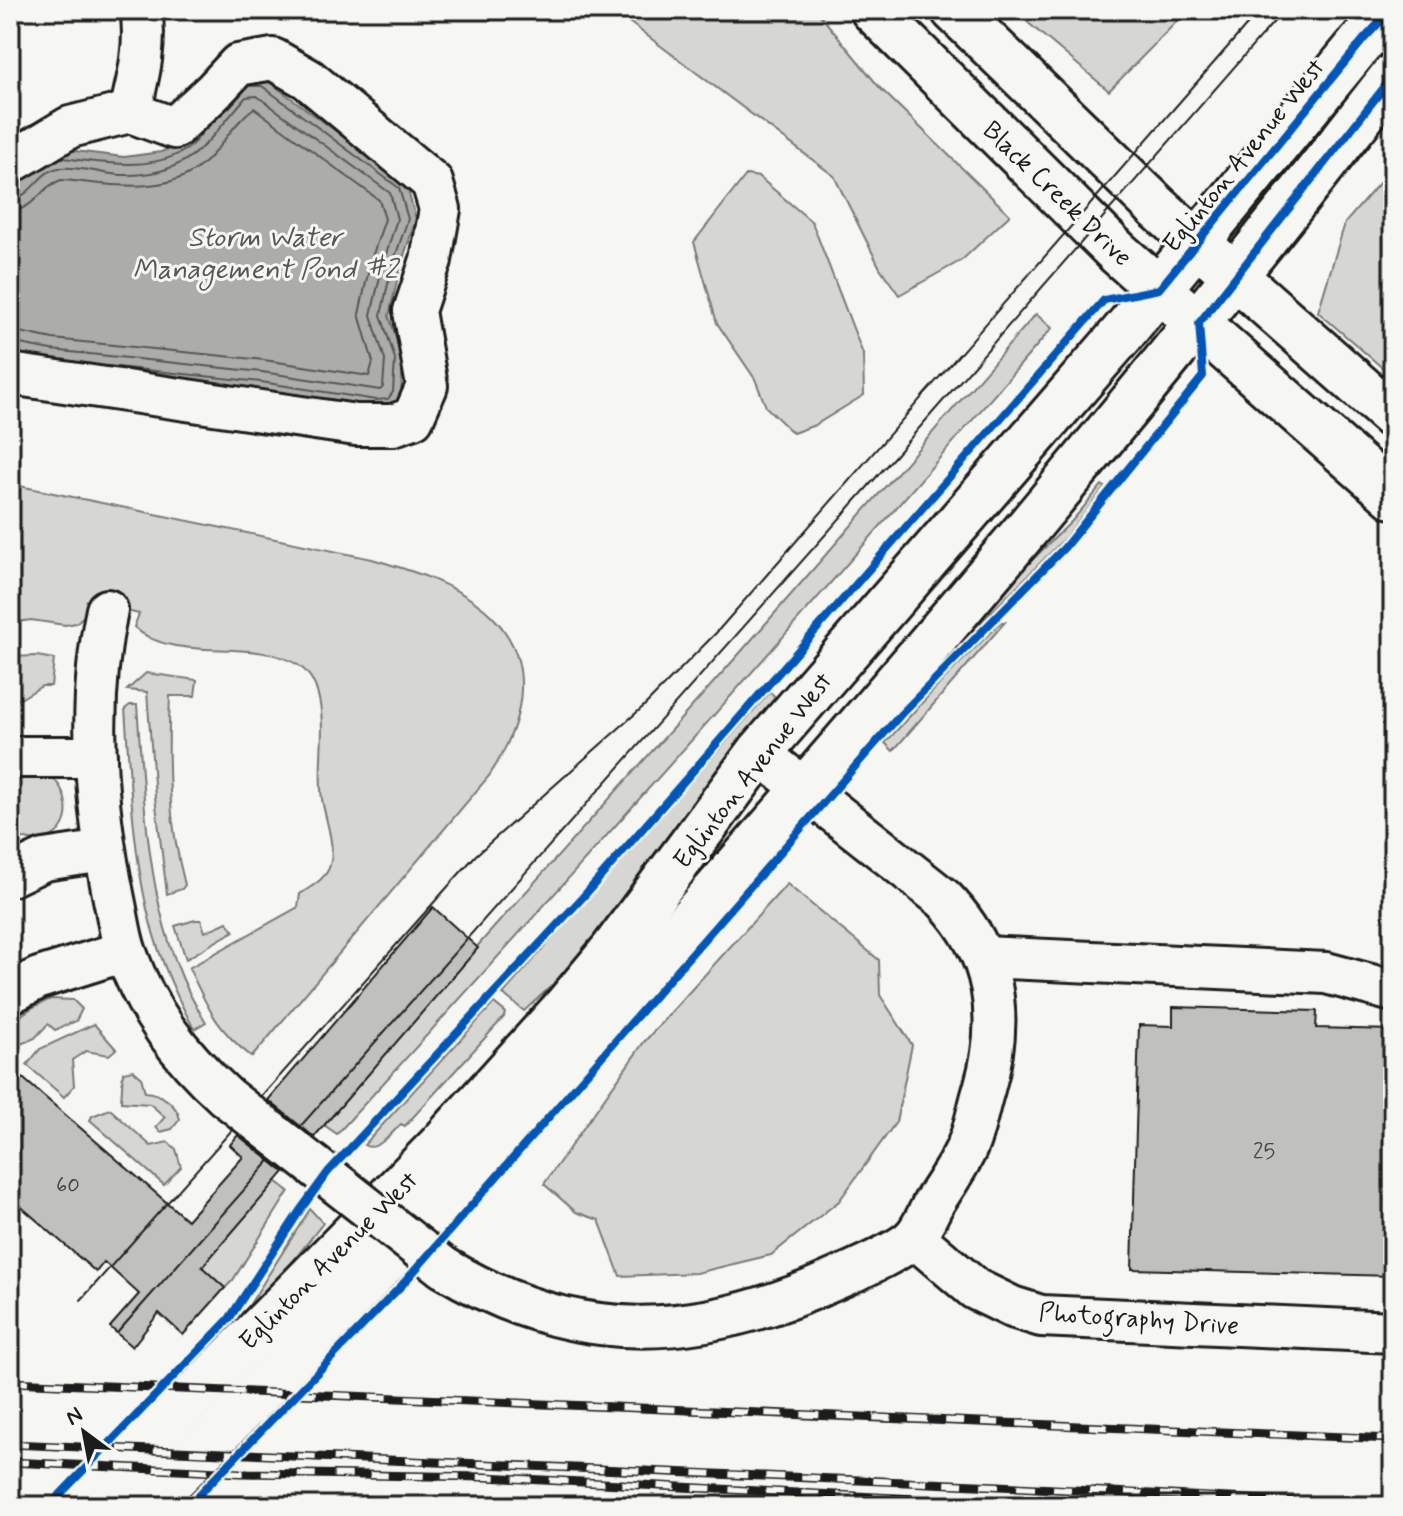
<svg xmlns="http://www.w3.org/2000/svg" width="1403" height="1516" viewBox="0 0 1403 1516" font-family="Mynerve,sans-serif">
	<rect width="100%" height="100%" fill="#f6f6f2"/>
	<filter id="ink" filterUnits="userSpaceOnUse"><feTurbulence type="fractalNoise" baseFrequency=".0125" numOctaves="2"/><feDisplacementMap in="SourceGraphic" scale="16" xChannelSelector="R" yChannelSelector="G"/><feConvolveMatrix kernelMatrix="1 2 1 2 8 2 1 2 1" color-interpolation-filters="sRGB"/></filter>
	<g filter="url(#ink)">
		<g fill="#d6d6d2" stroke="#797977" stroke-width="2">
			<polygon points="613,10 816,10 880,88 1010,215 962,260 899,295 880,268 834,176"/>
			<polygon points="1013,10 1188,10 1109,91"/>
			<polygon points="1393,167 1393,377 1318,312 1345,223"/>
			<polygon points="746,175 759,177 812,222 863,354 864,395 815,425 793,433 766,407 755,379 717,323 694,242"/>
			<path d="M1036,314L1052,328C818,600 579,869 337,1134L324,1125L481,942L740,653Z"/>
			<path d="M10,484L372,559C410,570 453,583 484,609C540,656 525,722 489,776L252,1057C216,1029 208,1008 189,968L298,907L300,894C311,887 327,878 330,865C336,845 325,819 322,799C317,765 327,728 318,695C315,683 309,672 298,665C252,636 174,665 134,627L139,614L88,602L85,615L76,623L65,625L31,620L10,623Z"/>
			<polygon points="1102,485 1105,487 1064,539 937,667 980,611 1072,521"/>
			<polygon points="1001,622 1005,622 893,751 885,743 944,679"/>
			<polygon points="37,656 54,659 51,686 42,686 10,705 10,657"/>
			<path d="M146,673L197,680L195,696H170C167,762 168,821 185,885L182,889L167,894L155,797L147,692L127,690Z"/>
			<polygon points="770,692 781,702 594,947 524,1011 503,994"/>
			<path d="M130,705H137C145,808 147,934 206,1022L194,1029C174,992 156,950 147,909C132,844 130,775 125,709Z"/>
			<path d="M10,765C23,769 42,771 52,778C59,783 63,791 65,799C76,841 25,852 12,828C6,815 10,781 10,765Z"/>
			<polygon points="787,884 879,960 880,995 912,1045 896,1122 839,1201 771,1255 696,1273 620,1276 599,1220 576,1212 544,1184 644,1042"/>
			<polygon points="195,920 201,920 205,932 227,922 234,931 186,959 175,926"/>
			<path d="M51,999L73,1000L82,1009L76,1021L55,1030L48,1024L35,1038L16,1046L10,1041C10,1017 31,1007 51,999Z"/>
			<path d="M494,1003L505,1012L504,1017L405,1126L401,1124C392,1133 376,1153 364,1145Z"/>
			<polygon points="94,1024 116,1049 109,1055 86,1051 72,1060 74,1086 64,1097 27,1065 40,1049"/>
			<path d="M133,1070L141,1077L145,1092C160,1093 176,1103 180,1119L172,1129L160,1132L156,1127L165,1117L150,1104L121,1102L123,1072Z"/>
			<polygon points="110,1109 151,1146 168,1142 176,1149 181,1167 164,1185 90,1120 92,1116"/>
			<polygon points="276,1181 289,1191 233,1280 225,1288 202,1267"/>
			<polygon points="310,1209 323,1223 253,1312 248,1307"/>
		</g>
		<polygon fill="#acaca9" stroke="#727271" stroke-width="2" points="238,78 264,78 406,183 416,219 400,268 389,316 403,358 401,394 395,407 376,408 260,389 48,368 10,360 10,184 36,157 58,149 124,157 161,152 184,142"/>
		<g fill="none" stroke-linecap="round" stroke-linejoin="round">
			<g stroke="#565654" stroke-width="2">
				<path d="M62,158C102,162 150,173 187,149C193,145 199,136 204,130"/>
				<path d="M10,199C33,198 38,170 60,168C80,166 102,174 122,175C189,177 207,142 246,97L257,96L390,193L397,219L383,264L371,315L385,360L383,387L380,390L262,372L51,350L10,342"/>
				<path d="M10,211C35,210 40,187 61,180C106,183 167,198 204,163C222,147 234,122 254,108L379,200L385,219L371,260L359,314L373,362L369,376L264,360L53,339L10,330"/>
				<polyline points="108,366 261,382 376,400 388,399 393,392 395,359 381,315 392,266 408,219 399,188 262,86 249,86"/>
			</g>
		</g>
		<g fill="#c0c0bd" stroke="#1c1c1c" stroke-width="2">
			<polygon points="433,907 478,948 314,1137 268,1100"/>
			<polygon points="1173,1007 1317,1011 1316,1028 1393,1030 1393,1276 1132,1269 1139,1025 1173,1026"/>
			<polygon points="10,1067 187,1220 243,1157 230,1145 238,1135 284,1172 202,1267 225,1288 183,1335 159,1313 132,1347 110,1327 139,1294 104,1262 96,1272 10,1197"/>
		</g>
		<g fill="none" stroke-linecap="round" stroke-linejoin="round">
			<g stroke="#1c1c1c" stroke-width="46">
				<g id="minor">
					<path d="M130,112C138,79 147,44 141,10"/>
					<polyline points="10,163 70,127 130,112 174,128 213,92 238,65 273,59 308,79 432,182 440,209 431,260 414,311 427,386 413,418 393,425 356,425 10,374"/>
					<path d="M107,610C87,703 95,806 114,899C118,917 120,936 126,953C147,1012 179,1054 225,1096"/>
					<polyline points="10,757 96,757"/>
					<polyline points="10,876 44,860 104,851"/>
					<polyline points="984,957 1326,973 1393,991"/>
					<polyline points="10,993 39,978 125,951"/>
					<polyline points="914,1237 975,1289 1012,1307 1041,1316 1393,1332"/>
					<path d="M443,1267C575,1347 698,1342 836,1279C854,1271 903,1250 915,1236C922,1227 928,1214 933,1204C944,1186 958,1167 967,1147C975,1129 978,1108 984,1089C1005,1017 996,953 944,899L759,753"/>
				</g>
			</g>
			<g stroke="#1c1c1c" stroke-width="50">
				<g id="major">
					<polyline points="873,10 1118,253 1393,496"/>
					<polyline points="954,10 1157,207 1393,416"/>
					<polyline points="86,1506 439,1147 563,1010 613,950 759,753 1122,334 1364,39 1391,10"/>
					<path d="M146,1506C247,1405 348,1303 445,1197C550,1082 651,964 754,847C974,596 1188,340 1393,76"/>
				</g>
			</g>
			<use href="#minor" stroke="#f6f6f2" stroke-width="40"/>
			<use href="#major" stroke="#f6f6f2" stroke-width="44"/>
			<g stroke="#1c1c1c" stroke-width="2">
				<polyline points="81,1300 476,855 644,706 716,633 1260,10"/>
				<polyline points="118,1332 873,481 1284,10"/>
			</g>
			<g stroke="#1c1c1c" stroke-width="9">
				<g id="rail">
					<polyline points="10,1382 1393,1439"/>
					<polyline points="10,1444 999,1486 1381,1506"/>
					<polyline points="10,1462 240,1473 485,1477 1052,1506"/>
				</g>
			</g>
			<use href="#rail" stroke="#f6f6f2" stroke-width="6" stroke-dasharray="18" stroke-linecap="butt"/>
			<g stroke="#1c1c1c" stroke-width="46" stroke-linecap="butt">
				<polyline id="minor-bridge" points="225,1096 443,1267"/>
			</g>
			<use href="#minor-bridge" stroke="#f6f6f2" stroke-width="40"/>
			<g stroke="#f6f6f2" stroke-width="13">
				<g id="cycleway">
					<polyline points="49,1506 229,1319 301,1209 328,1172 582,898 1104,300 1159,289 1364,39 1391,10"/>
					<polyline points="188,1506 402,1285 901,714 1064,548 1203,376 1199,323 1393,76"/>
				</g>
			</g>
			<use href="#cycleway" stroke="#0057b8" stroke-width="8"/>
		</g>
	</g>
	<g text-anchor="middle" stroke-width="6" stroke-linejoin="round" paint-order="stroke">
		<g font-size="22" fill="#454544">
			<text x="1264" y="1158">25</text>
			<text x="68" y="1192">60</text>
		</g>
		<g font-size="26" fill="#1c1c1c" stroke="#f6f6f2">
			<text transform="translate(1243 155) rotate(-51)" y="9">Eglinton Avenue West</text>
			<text transform="translate(1058 193) rotate(44)" y="9">Black Creek Drive</text>
			<text transform="translate(752 770) rotate(-52)" y="9">Eglinton Avenue West</text>
			<text transform="translate(328 1260) rotate(-45)" y="9">Eglinton Avenue West</text>
			<text transform="translate(1139 1318) rotate(4)" y="9">Photography Drive</text>
		</g>
		<g font-size="28" font-style="italic" fill="#565654" stroke="#f6f6f2">
			<text x="265" y="246">Storm Water<tspan x="265" dy="32">Management Pond #2</tspan></text>
		</g>
	</g>
	<rect width="1403" height="1516" fill="none" stroke="#f6f6f2" stroke-width="40"/>
	<rect x="20" y="20" width="1363" height="1476" fill="none" stroke="#1c1c1c" stroke-width="3" filter="url(#ink)"/>
	<g transform="translate(84 1432) rotate(328)" stroke="#f6f6f2" stroke-width="6" paint-order="stroke">
	<path d="M0-6L14 30L0 20L-14 30Z" fill="#1c1c1c"/>
	<text y="-12" font-size="22" font-weight="bold" text-anchor="middle" fill="#1c1c1c">N</text>
	</g>
</svg>
